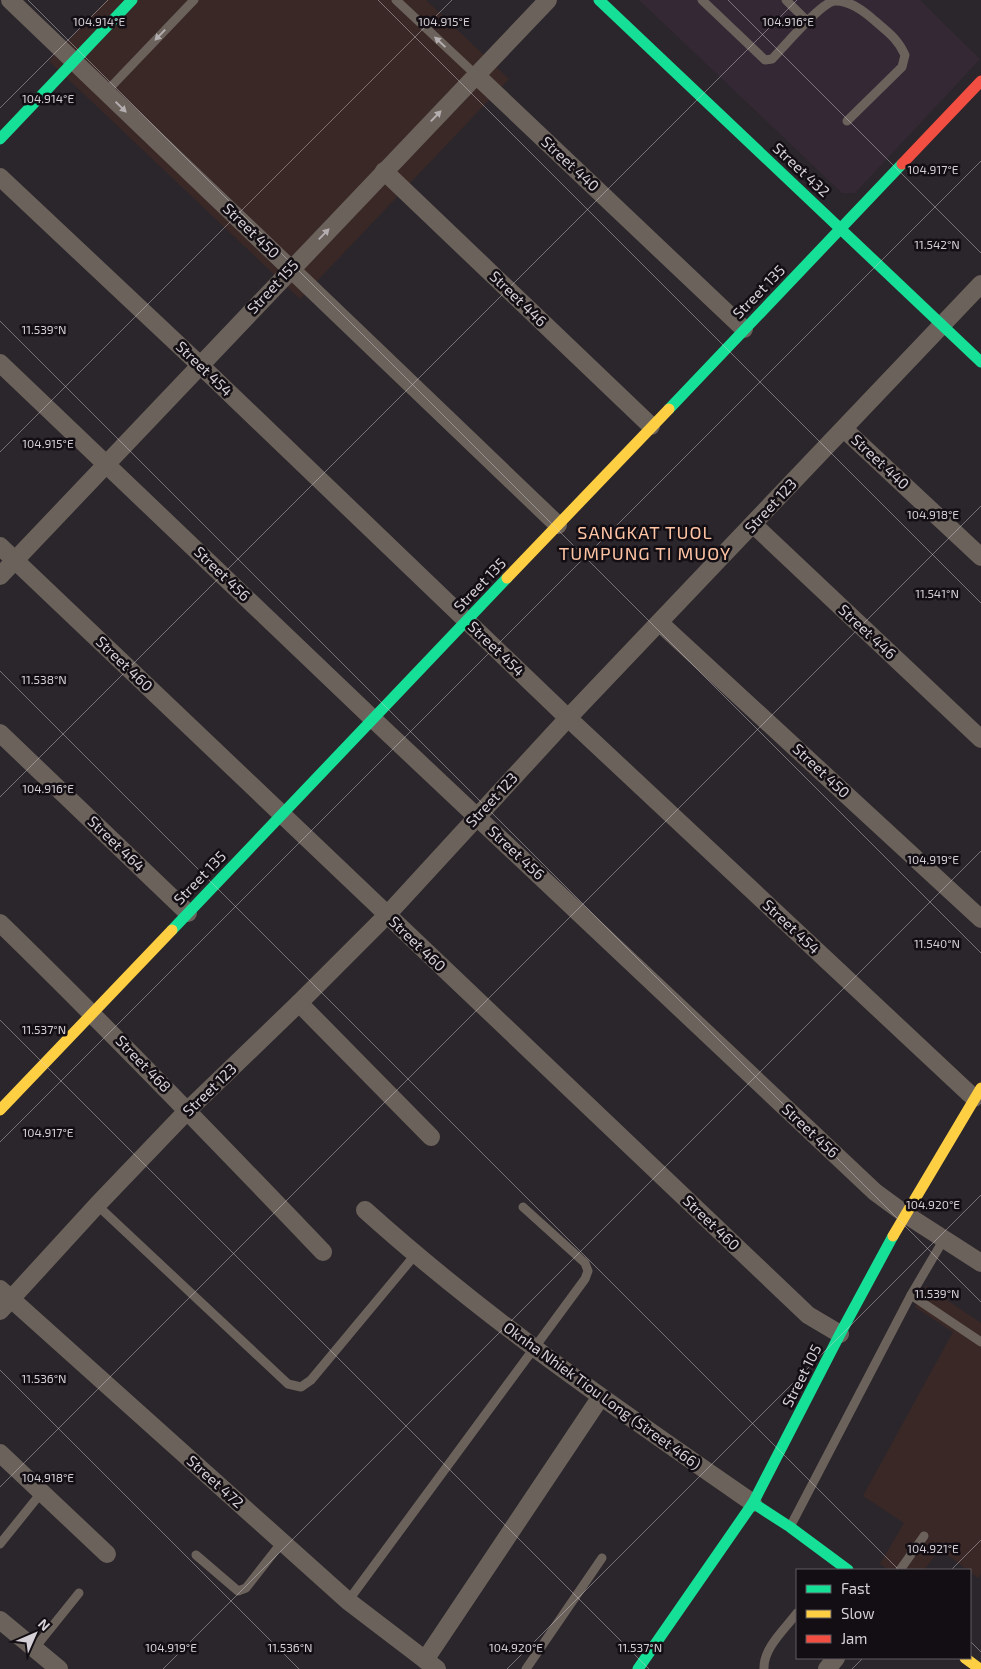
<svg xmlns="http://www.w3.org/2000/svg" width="981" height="1669" viewBox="0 0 981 1669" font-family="'Exo 2',sans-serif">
	<rect width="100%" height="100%" fill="#2b262b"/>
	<g fill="#3a2827">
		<polygon points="107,0 426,0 509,79 300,299 49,61"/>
		<polygon points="926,1286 981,1323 981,1574 978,1578 940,1549 924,1570 889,1570 880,1564 904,1523 863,1496 953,1332 915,1307"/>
	</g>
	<polygon fill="#342835" points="639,0 920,0 980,59 855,193 842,193"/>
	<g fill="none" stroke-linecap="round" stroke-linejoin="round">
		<g stroke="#6b625b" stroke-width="9">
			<polyline points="396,0 476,75"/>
			<path d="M702,0L765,60L772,59C784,47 819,4 834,1C850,0 864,11 875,21C888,32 898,39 905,55L902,67L847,121"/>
			<polyline points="786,0 807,21"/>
			<polyline points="106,92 194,0"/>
			<polyline points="97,1205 288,1384 301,1387 311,1380 415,1255"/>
			<polyline points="911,1295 981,1342"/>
			<polyline points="791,1525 911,1295 944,1239"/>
			<polyline points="0,1544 41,1493"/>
			<polyline points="196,1555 238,1591 246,1588 282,1542"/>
			<polyline points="900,1570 924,1536"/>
			<polyline points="348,1601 585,1279 588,1271 585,1263 523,1207"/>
			<polyline points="34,1649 79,1593"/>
			<polyline points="526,1669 602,1558"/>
			<path d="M764,1669C763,1648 785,1629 797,1613"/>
		</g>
		<g stroke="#6b625b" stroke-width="18">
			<polyline points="10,0 558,525"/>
			<polyline points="476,75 744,329"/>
			<polyline points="384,171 651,426"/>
			<polyline points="0,177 200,365 568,718 974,1098"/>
			<polyline points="0,363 373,719 875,1192 905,1214 981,1263"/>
			<polyline points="844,429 981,557"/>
			<polyline points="754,525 981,739"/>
			<polyline points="0,546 808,1315 840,1334"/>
			<polyline points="0,576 548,0"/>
			<polyline points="660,623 981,919"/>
			<polyline points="0,733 188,913"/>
			<path d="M0,923C110,1030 217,1141 323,1252"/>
			<polyline points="299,1003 431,1137"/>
			<path d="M365,1210C486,1319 620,1411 753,1503"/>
			<polyline points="0,1289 348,1601 437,1669"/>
			<polyline points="0,1311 97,1205 188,1110 299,1003 387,915 568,718 981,284"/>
			<polyline points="0,1453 107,1554"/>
			<polyline points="0,1620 59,1669"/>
			<polyline points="425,1660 600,1398"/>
			<polyline points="827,1669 836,1658"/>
		</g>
		<g stroke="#16e098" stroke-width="11">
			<polyline points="599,0 981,362"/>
			<polyline points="0,139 132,0"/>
			<polyline points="669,409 902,164"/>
			<polyline points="172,930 507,578"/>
			<polyline points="753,1503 790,1527 848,1570"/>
			<polyline points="638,1669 753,1503 840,1334 893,1236"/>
		</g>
		<g stroke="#ffcf43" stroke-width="11">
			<polyline points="507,578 669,409"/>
			<polyline points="0,1110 172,930"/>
			<polyline points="893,1236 981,1088"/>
			<polyline points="965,1658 980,1669"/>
		</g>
		<polyline stroke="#f24e42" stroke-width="11" points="902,164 981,81"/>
	</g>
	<defs><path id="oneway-solid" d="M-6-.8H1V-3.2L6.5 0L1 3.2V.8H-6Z" transform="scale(1.25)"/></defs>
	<g fill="#b5aeb1">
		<use href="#oneway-solid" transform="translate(160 35) rotate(134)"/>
		<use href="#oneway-solid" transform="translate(440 42) rotate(-137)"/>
		<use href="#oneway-solid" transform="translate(121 107) rotate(44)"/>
		<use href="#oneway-solid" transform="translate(436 116) rotate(-46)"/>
		<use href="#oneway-solid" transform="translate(324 234) rotate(-46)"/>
	</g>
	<path fill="none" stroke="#d5cfd6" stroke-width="1" stroke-opacity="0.45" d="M28,0L981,953M378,0L981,603M728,0L981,253M0,108L108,0M0,321L981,1302M0,452L452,0M0,671L899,1570M0,797L797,0M0,1020L649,1669M0,1142L981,161M0,1370L299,1669M0,1487L981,506M951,1570L981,1540M970,1641L981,1652M163,1669L981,851M507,1669L981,1195M852,1669L863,1658"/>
	<g text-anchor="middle" stroke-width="5" stroke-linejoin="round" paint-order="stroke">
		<g font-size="15" fill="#d5cfd6" stroke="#120e13">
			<text transform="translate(570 164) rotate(43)" y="5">Street 440</text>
			<text transform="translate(801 170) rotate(43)" y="5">Street 432</text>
			<text transform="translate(251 231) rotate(44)" y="5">Street 450</text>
			<text transform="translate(273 287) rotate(-47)" y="5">Street 155</text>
			<text transform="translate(759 292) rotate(-46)" y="5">Street 135</text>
			<text transform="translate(518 299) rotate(44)" y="5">Street 446</text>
			<text transform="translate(204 369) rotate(44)" y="5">Street 454</text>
			<text transform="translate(880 462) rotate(43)" y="5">Street 440</text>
			<text transform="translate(771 506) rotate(-47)" y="5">Street 123</text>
			<text transform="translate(222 574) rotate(44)" y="5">Street 456</text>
			<text transform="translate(480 585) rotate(-46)" y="5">Street 135</text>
			<text transform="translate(867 632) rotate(43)" y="5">Street 446</text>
			<text transform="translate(496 649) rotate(44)" y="5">Street 454</text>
			<text transform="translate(124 664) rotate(44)" y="5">Street 460</text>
			<text transform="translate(821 771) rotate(43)" y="5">Street 450</text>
			<text transform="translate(492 800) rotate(-47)" y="5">Street 123</text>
			<text transform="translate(116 844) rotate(44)" y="5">Street 464</text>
			<text transform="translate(516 853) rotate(43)" y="5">Street 456</text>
			<text transform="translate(200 878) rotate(-46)" y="5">Street 135</text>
			<text transform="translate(791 927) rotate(43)" y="5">Street 454</text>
			<text transform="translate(417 944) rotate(44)" y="5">Street 460</text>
			<text transform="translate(143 1064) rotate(46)" y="5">Street 468</text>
			<text transform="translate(210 1090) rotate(-44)" y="5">Street 123</text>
			<text transform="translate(810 1131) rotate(43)" y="5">Street 456</text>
			<text transform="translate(711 1223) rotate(44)" y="5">Street 460</text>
			<text transform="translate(802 1376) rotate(-63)" y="5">Street 105</text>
			<text transform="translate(602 1396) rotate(36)" y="5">Oknha Nhiek Tiou Long (Street 466)</text>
			<text transform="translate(215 1482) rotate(42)" y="5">Street 472</text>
		</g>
		<g font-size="18" letter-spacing="1" fill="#ffc4a4" stroke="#120e13">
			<text x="645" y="539">SANGKAT TUOL<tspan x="645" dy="21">TUMPUNG TI MUOY</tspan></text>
		</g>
	</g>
	<g font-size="12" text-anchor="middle" fill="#d5cfd6" stroke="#120e13" stroke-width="5" stroke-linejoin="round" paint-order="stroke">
		<text x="99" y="26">104.914°E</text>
		<text x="444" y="26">104.915°E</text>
		<text x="788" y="26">104.916°E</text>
		<text x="48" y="103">104.914°E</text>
		<text x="933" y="174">104.917°E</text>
		<text x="937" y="249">11.542°N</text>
		<text x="44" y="334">11.539°N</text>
		<text x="48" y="448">104.915°E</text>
		<text x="933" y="519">104.918°E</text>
		<text x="937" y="598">11.541°N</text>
		<text x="44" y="684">11.538°N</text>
		<text x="48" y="793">104.916°E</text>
		<text x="933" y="864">104.919°E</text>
		<text x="937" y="948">11.540°N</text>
		<text x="44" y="1034">11.537°N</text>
		<text x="48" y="1137">104.917°E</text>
		<text x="933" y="1209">104.920°E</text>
		<text x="937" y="1298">11.539°N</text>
		<text x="44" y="1383">11.536°N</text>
		<text x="48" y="1482">104.918°E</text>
		<text x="933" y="1553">104.921°E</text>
		<text x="171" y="1652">104.919°E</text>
		<text x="290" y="1652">11.536°N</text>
		<text x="516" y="1652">104.920°E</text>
		<text x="640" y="1652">11.537°N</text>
	</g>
	<rect x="796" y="1569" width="175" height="90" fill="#120e13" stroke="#605b61"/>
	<rect x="806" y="1585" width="25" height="8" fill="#16e098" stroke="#605b61"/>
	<text x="841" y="1594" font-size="15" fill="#d5cfd6">Fast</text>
	<rect x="806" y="1610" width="25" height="8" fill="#ffcf43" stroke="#605b61"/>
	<text x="841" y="1619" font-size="15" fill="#d5cfd6">Slow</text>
	<rect x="806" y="1635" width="25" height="8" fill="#f24e42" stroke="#605b61"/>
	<text x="841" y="1644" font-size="15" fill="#d5cfd6">Jam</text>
	<g transform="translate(35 1634) rotate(45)" stroke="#120e13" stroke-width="4" paint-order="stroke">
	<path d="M0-4L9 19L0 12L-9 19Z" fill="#d5cfd6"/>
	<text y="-8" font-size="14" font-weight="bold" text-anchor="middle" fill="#d5cfd6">N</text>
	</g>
</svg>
